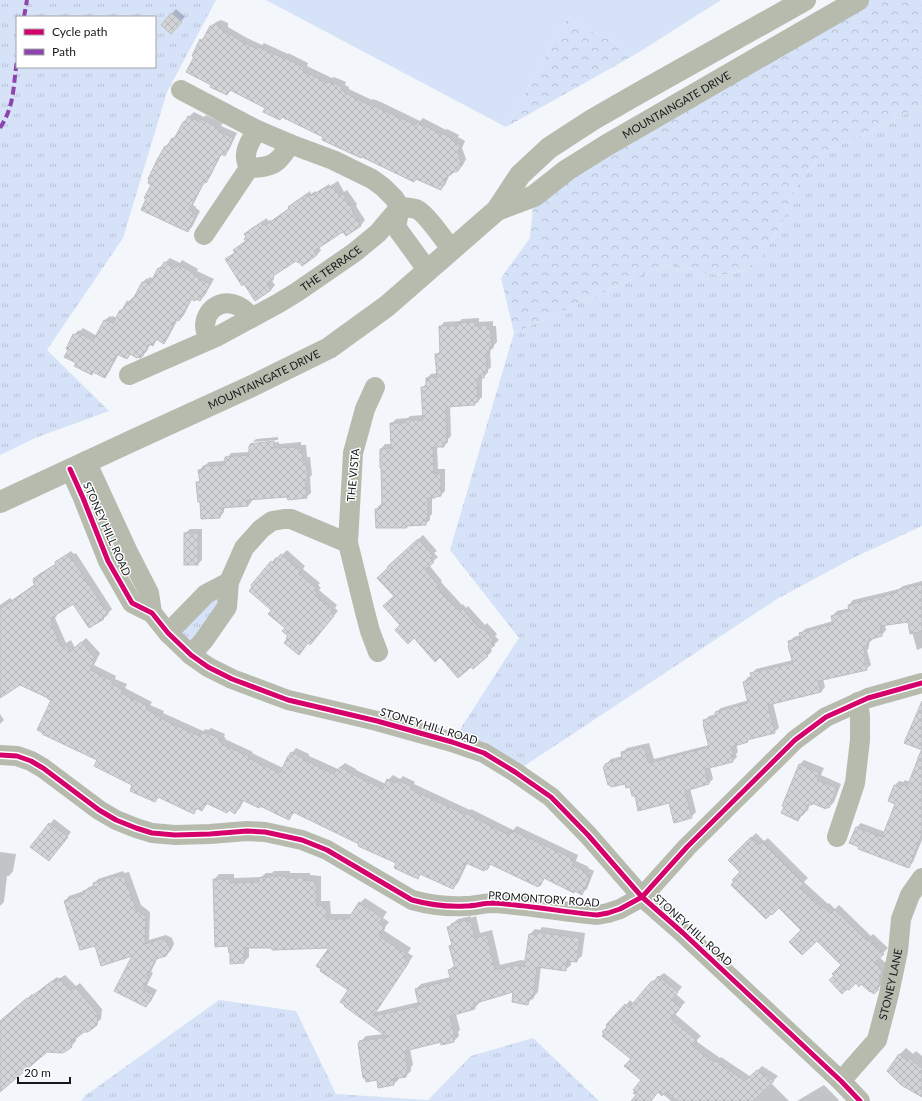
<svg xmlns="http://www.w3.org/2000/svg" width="922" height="1101" viewBox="0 0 922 1101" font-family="Lato,sans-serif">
	<defs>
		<pattern id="grass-tufts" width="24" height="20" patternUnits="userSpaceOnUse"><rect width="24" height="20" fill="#d6e2f8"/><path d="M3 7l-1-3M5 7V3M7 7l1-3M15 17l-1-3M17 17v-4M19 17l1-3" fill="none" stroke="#b7c1d4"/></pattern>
		<pattern id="forest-crowns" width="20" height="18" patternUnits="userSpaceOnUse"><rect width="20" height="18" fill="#d6e2f8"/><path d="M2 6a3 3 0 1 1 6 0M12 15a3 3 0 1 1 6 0" fill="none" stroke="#b7c1d4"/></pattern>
		<pattern id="building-cross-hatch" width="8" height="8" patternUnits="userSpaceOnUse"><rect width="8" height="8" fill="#d3d4d8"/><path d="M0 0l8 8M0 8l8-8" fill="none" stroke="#b4b5b9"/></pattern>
	</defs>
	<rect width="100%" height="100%" fill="#f3f6fa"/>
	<g fill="url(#grass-tufts)" fill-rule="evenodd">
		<path d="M0,0H216L167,92L123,238L47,350L109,411L35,438L0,455ZM17,17H155V67H17Z"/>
		<polygon points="922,106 922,526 855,557 777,599 515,772 452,742 519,638 450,550 514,333 652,270 668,264 684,266 701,273 723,275 745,270 762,256 782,223 794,190 821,154"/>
		<polygon points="229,582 191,655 168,633"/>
		<polygon points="219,1000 296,1011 336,1094 428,1100 471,1056 533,1038 599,1101 81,1101 86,1095"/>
	</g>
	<g fill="url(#forest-crowns)">
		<polygon points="858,0 922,0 922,106 821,154 794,190 782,223 762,256 745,270 723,275 701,273 684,266 668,264 652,270 514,333 501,278 530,238 534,196"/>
		<polygon points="567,18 636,54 506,127"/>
	</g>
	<polygon fill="#d6e2f8" points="266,0 721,0 636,54 567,18 506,127"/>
	<g fill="#0003" fill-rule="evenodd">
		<polygon points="176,9 185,17 171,32 163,24"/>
		<polygon points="221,20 228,23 228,27 247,38 262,45 264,43 288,54 288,53 308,63 307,66 332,78 334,77 346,82 345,85 349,87 349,89 372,100 373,99 381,102 420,121 423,118 446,130 447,129 459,135 458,137 465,141 462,148 466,159 463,165 458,170 453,171 450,174 445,185 440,189 325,136 282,116 231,90 227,94 212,85 195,56 194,55 201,40 206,35 211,27 216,22"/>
		<polygon points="194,112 204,117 206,115 223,123 221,126 237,133 229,150 224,154 222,153 210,177 205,181 193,205 196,207 196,208 200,211 192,227 187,231 152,184 158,161 166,146 178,133 183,122"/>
		<polygon points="338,181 344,192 347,190 357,204 356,206 365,220 361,225 346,235 344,231 319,247 321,250 317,255 296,259 278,272 272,277 274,280 272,281 275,285 271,290 226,259 235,252 235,250 239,246 246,241 247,236 246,234 250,229 267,218 268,221 270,220 271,221 289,208 289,207 293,203 310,191 311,194 315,191 316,193 329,184 330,186"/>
		<polygon points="170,258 180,263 182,260 198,269 197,271 214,279 205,295 200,300 197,298 195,300 192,299 184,315 179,320 178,319 168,338 164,342 158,339 153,344 151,343 147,351 142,356 131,353 127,358 119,354 109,372 105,377 77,363 74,335 79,330 80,331 83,328 97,336 105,320 110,316 111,317 112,316 117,318 121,310 128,302 133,297 134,298 142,283 147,278 148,279 150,277 154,279 159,268"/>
		<polygon points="479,318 479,322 493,321 493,326 496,326 497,342 494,345 494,347 490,351 491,367 488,370 488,372 484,377 482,377 482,397 475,404 450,405 451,436 448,439 448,442 444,446 437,446 438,469 445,469 445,491 441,495 432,497 432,514 430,516 430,520 425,524 409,525 407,527 377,527 376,509 381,504 383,504 381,449 385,444 392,444 392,423 396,419 408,418 410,416 424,415 422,388 427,383 427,378 431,374 437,373 436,355 441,350 440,327 444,322 460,321 462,319"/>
		<polygon points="278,437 278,440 253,442 253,444 279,442 279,444 301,442 301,445 306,445 307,457 310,457 312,475 310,477 311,493 306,497 288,496 252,498 252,501 248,506 226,507 224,509 224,512 220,517 201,501 197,483 200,480 199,470 209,462 225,461 231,453 250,452 251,444 256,439"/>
		<polygon points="190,529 202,529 202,560 198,564 185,533"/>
		<polygon points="423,535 437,551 434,553 438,557 429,565 442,581 441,582 462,605 463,604 466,608 468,606 485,625 487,623 497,634 495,636 499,640 490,648 492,651 487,656 471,665 440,656 414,637 401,625 389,568 388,567"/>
		<polygon points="287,550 305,566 303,569 320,583 318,585 321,588 319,590 337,605 335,608 338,611 314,639 309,642 303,649 289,635 286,628 272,611 272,562 276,557 278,559"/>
		<polygon points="71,551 74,554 76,553 112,609 103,619 73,602 56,614 57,616 55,618 66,643 71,640 75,648 86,638 100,653 94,665 116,676 115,679 127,684 125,688 152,702 150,705 164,711 163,713 203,731 206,729 208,730 211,728 225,734 224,737 226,738 225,739 253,752 252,753 283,768 292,753 296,748 309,754 309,756 338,769 345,763 356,769 356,770 386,784 388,780 393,775 400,779 403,776 415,782 414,784 470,810 471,809 513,830 517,826 578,855 576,861 589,867 588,868 594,871 587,889 582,893 545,878 540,885 491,864 487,869 468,862 458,883 453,888 422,873 418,878 398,863 360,843 295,812 289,818 260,805 244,800 240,808 235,813 229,810 208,803 202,810 198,808 193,813 159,797 155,801 98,759 52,700 20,684 0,697 0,605 10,598 12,600 35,584 34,579 39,574 57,563 61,558"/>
		<path d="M922,581V648L917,650L912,632L908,621L885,625L886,630L882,635L873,637V639L868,644L869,648L867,650L871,665L866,669L823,679L825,687L821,692L773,703L779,728L774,732L751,738L747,741L736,744L738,752L736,754L737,757L733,761L710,767L713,779L708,784L690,788L696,812L691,817L669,802L635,794L631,785L626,783L606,765V764L611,759L623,756L622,753L627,748L649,743L654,759L709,745L704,721L709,716L716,714V712L721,708L749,700L744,682L748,677L752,676L751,674L756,669L793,660L789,642L794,637L801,635V634L805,629L833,621L832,616L837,611L850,608L849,605L853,600L899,589L903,586ZM862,649L867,667H865L860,650Z"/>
		<polygon points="922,708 922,840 913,862 909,867 857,827 861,823 885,832 896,803 895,785 899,781 903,782 905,780 910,782 919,759 917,759 922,749"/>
		<polygon points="0,714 4,720 0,724"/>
		<polygon points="804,760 824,768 821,775 841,784 834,802 829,807 813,802 811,804 810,804 808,810 798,819 783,806 800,764"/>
		<polygon points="54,819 71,832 49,860 32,847"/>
		<polygon points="756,833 764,841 768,838 808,878 804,882 828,904 829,903 835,909 839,905 871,936 873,934 888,948 879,957 887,964 882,984 874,993 862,983 835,976 843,965 817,939 802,930 779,907 741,872 729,860"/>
		<polygon points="0,852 16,854 13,871 9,876 7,876 4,902 0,906"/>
		<polygon points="123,871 124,873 129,872 141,905 150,912 149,940 166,935 172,938 174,944 171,950 166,955 158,957 151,972 153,973 147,985 157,990 151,1001 146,1006 134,954 95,945 65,901 69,896 84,891 89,887 94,885 94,884 98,879"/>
		<polygon points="274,871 290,871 290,873 310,873 310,875 321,876 321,901 330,901 331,914 352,914 360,903 365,898 387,912 383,918 389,922 383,930 411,948 408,953 413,956 376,1012 419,1002 416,989 421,984 451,977 449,970 455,965 450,946 452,944 448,927 458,919 471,916 471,918 476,916 480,933 492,930 500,965 521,960 526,961 530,934 535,929 540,930 542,927 585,933 582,956 576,961 571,960 571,965 565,970 541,966 538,992 527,1004 514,991 479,1001 479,1003 474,1009 456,1014 460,1030 458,1032 459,1036 454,1041 441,1041 410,1049 413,1065 411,1067 411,1071 406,1076 399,1077 399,1079 394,1084 378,1079 359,1043 366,1036 384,1034 350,990 331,947 249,947 249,957 244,962 231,951 214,880 219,874 234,874 234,878 261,877 266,873 272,873"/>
		<polygon points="664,973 682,987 676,994 685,1002 675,1014 701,1036 696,1041 720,1058 721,1057 751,1077 762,1066 778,1076 771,1083 789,1101 671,1101 659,1091 646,1101 642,1080 632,1058 626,1005 630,1000 634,1004 653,981"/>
		<polygon points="65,975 76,986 80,983 102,1009 101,1019 88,1031 83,1031 76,1037 76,1041 71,1046 47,1051 0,1091 0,1023 32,994 33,995 40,990 57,977 59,979"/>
		<polygon points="906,1048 913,1054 916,1051 922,1056 922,1094 899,1055"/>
		<polygon points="824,1085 839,1100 838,1101 797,1101"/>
	</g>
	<g fill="url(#building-cross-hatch)" stroke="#bdbec1">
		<polygon points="171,13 182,22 171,34 161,25"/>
		<polygon points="215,24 223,28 224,31 242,42 257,49 258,47 283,58 283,57 304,67 303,71 328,83 329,81 342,87 341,89 345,92 345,93 367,104 367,103 376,107 416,125 417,122 441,134 441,133 455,139 454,142 461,145 458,153 462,165 458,171 452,173 451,175 448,175 441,190 416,179 414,182 362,157 361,158 322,140 323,137 282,117 280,120 263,112 265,108 230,90 227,95 210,87 211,85 186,72 194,57 192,56 200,39 202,41 210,26"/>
		<polygon points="188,116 200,122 201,119 219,128 217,130 233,138 225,156 221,154 206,183 204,182 189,210 193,212 192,213 196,215 188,232 141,210 146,199 144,198 151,185 148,183 149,180 148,179 157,160 165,146 167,147 172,138 174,139 183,122 185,123"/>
		<polygon points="333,185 339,196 342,193 353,210 352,211 361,226 346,236 343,232 341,233 314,251 317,255 302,266 299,262 298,263 296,261 273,276 274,278 268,282 270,285 268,286 271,290 255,301 244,284 242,286 225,259 235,253 233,250 246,241 244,239 246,237 244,234 262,222 263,225 265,224 266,225 289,209 288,207 306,195 307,197 310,195 311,196 324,188 325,190"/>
		<polygon points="164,262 176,268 177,264 194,273 193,275 210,284 200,301 196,299 195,301 191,299 179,321 176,319 164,344 156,339 153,346 149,344 142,357 140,358 138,357 137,358 130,354 127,359 117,354 105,378 93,372 92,375 74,366 76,363 64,357 68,350 66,349 73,334 76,335 77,332 93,341 104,320 106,321 107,320 113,323 120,310 122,311 127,301 131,303 142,282 144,283 144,281 150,284 158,268 161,269"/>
		<polygon points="475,322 475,326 488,325 489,330 491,330 492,347 489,348 490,353 486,353 487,373 484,373 484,378 477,378 478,402 475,402 475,405 446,407 447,442 444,442 444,447 433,447 434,473 441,474 441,496 435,497 435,498 428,498 428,520 426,520 426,525 406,526 407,528 376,528 375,509 379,509 379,506 382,506 381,468 380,468 380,449 391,448 390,423 405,423 405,420 423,420 421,387 426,387 426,378 437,377 435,354 440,354 439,326 457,326 457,323"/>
		<polygon points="274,441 274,448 297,447 297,449 302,449 303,461 306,461 308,480 305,480 307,498 288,500 287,497 247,500 248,506 222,508 222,513 220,513 220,518 201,519 200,502 198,502 196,482 200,482 198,470 203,470 203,466 225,465 224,460 225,460 225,457 249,455 249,446 250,446 250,444"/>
		<rect x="184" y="533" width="14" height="32"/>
		<polygon points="418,539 433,556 430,558 434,562 425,570 439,586 437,587 457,609 458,608 461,611 463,609 480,629 482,627 493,640 491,641 495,645 485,653 488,656 473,669 471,667 458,678 440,657 435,662 414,638 408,644 395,630 400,625 383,606 394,596 377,578 388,568 387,567"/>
		<polygon points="281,554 302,571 299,574 316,588 314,590 317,593 316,595 333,610 331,613 334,616 310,645 308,643 299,655 284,643 287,639 286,638 288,636 282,631 285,628 268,614 271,611 270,609 249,591 252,587 251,585 271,561 273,563"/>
		<polygon points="66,555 69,558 71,557 108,614 103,618 104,619 89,628 73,604 51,618 53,621 51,623 61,647 66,644 70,652 81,642 95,658 90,670 113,681 111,684 123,689 121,693 148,706 146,709 160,716 160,718 199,736 200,733 204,734 205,732 221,739 220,742 222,743 221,744 249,756 248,758 280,773 288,756 289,756 291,752 305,759 305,760 334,774 336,770 338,771 340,767 352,773 352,774 383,789 387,779 396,783 397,780 411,786 410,789 465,814 465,813 509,835 511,830 574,859 572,865 585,871 584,873 590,876 582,895 575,891 574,893 544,878 540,886 539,885 538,887 490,864 487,870 485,869 484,871 466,863 453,889 420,874 418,879 394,868 396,863 358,846 359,844 293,812 289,820 260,806 259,808 242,800 235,814 229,810 227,813 206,803 202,811 196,808 194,814 158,797 155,802 130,791 132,785 94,766 97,760 42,734 43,733 37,730 51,700 48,699 48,698 20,685 0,698 0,609 35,585 33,582 34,581 33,579 56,564 55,562"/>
		<polygon points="922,584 922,631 910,634 908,622 880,626 882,636 868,640 869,645 863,646 865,654 863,654 867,670 818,681 821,692 768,705 775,733 747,740 748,742 731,747 734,757 732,758 733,762 705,769 709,784 685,791 692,818 674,823 669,803 638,811 635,796 632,796 630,787 626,788 625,784 611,787 610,785 608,785 603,767 605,766 605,764 622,759 621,752 644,747 649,763 709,747 703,724 704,724 703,720 716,717 715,712 748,703 743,682 752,679 750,673 793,663 788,646 789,646 788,641 801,638 799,633 833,624 831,616 849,611 848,605 898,592 897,590"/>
		<polygon points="922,701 922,750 904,743"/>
		<polygon points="921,751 922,751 922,833 909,868 858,849 859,847 849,843 856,827 882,837 895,804 888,801 894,785 899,787 900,784 907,787"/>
		<polygon points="799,764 820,773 817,780 837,788 829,808 827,807 826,809 812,803 812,805 808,804 803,815 801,815 798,821 781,813 784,807 782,806"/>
		<polygon points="49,823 68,837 49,861 30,847"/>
		<polygon points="751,837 759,845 763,842 804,883 800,887 823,908 824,907 830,913 834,909 866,940 868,938 884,954 875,962 882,969 878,990 874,994 870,991 870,992 861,984 859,987 856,983 849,990 847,989 842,994 829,980 834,976 832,974 841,965 817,941 802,955 789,942 801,930 779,908 772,915 771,914 766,919 731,885 734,881 732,880 740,872 728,860"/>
		<polygon points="118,875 119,877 124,876 136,910 144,915 146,917 145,944 161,939 167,942 170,949 166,956 156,959 147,976 149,977 143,989 153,995 146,1007 114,991 132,956 101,966 95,946 80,950 64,901 84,894 83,891 94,888 93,883"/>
		<polygon points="268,876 285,876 286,878 305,878 305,880 316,881 317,906 326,906 326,919 348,919 359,902 382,918 379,923 385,928 379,936 406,954 403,958 409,962 373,1016 419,1006 415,989 451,980 448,970 455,968 449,946 452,945 447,927 452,926 451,924 466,920 466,922 471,921 475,938 487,935 495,970 515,965 524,967 529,934 536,935 536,932 580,938 577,962 567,961 566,971 537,967 533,999 529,998 528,1005 512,1002 513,992 473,1004 475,1009 450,1016 455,1037 453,1037 454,1042 441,1045 441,1042 405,1051 408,1071 406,1071 406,1077 393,1079 394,1085 378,1088 377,1080 366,1082 365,1078 363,1078 358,1043 360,1043 359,1041 387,1037 344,1006 345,1005 340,1002 348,990 320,971 321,969 316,966 329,948 272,950 272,948 245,948 245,952 244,952 244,963 230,964 230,953 229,953 228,946 215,947 213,879 229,879 230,883 259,882 259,878 268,877"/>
		<polygon points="658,976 678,992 672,999 681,1007 671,1019 697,1041 692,1046 714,1062 716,1061 745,1081 757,1070 774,1081 753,1101 678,1101 665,1092 662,1096 658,1092 651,1101 631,1101 636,1095 633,1093 635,1091 633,1090 641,1080 624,1066 631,1059 602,1036 604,1033 602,1032 607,1027 606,1025 625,1004 629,1008 644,990 652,981 654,982"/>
		<polygon points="60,978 70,990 75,987 98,1014 97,1025 88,1032 84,1032 71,1042 72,1047 63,1053 47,1052 0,1092 0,1021 27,998 28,999 35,994 52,981 54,983"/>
		<polygon points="899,1054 906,1060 908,1057 922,1068 922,1097 901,1085 887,1071"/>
	</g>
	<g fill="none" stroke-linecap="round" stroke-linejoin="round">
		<g stroke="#b7bbae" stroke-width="20">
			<path d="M181,90L257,130L290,144L333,160L372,179L383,187L394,198L400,207C405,207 411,208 416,209C425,212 445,241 452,250"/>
			<path d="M249,168C248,165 246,161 246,158C245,148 252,138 257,130"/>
			<polyline points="400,207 396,227 428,271"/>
			<path d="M204,235L249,168C260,168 273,167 280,158C284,154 287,149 290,144"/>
			<path d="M209,340C207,335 205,330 205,325C207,305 227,297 243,309C246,311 249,315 251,318"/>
			<path id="s1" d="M129,375L218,336L279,303L297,292L355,252L378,233L400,207"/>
			<polyline points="375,387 365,409 353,453 348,543 365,612 370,631 378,652"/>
			<polyline points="86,461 128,552 149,593 152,613"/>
			<polyline points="70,469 83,498 108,561 132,603 152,613 168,633 191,655 208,667 232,679 288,700 377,721 452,742 484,753 515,772 551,797 588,835 642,897 683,933 841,1081 860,1101"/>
			<polyline points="168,633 206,594 229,582"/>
			<polyline points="191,655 204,640 227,607 229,582 244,548 261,529 272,521 284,519 291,519 348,543"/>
			<path d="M0,755L17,756L31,761L43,768L99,810L116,820L136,828L152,833L175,835L210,834L247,831L265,832L302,840L327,850L412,900C430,905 447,907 466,906C475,906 484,903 493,903C528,905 562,912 597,915L608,913L620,909L642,897L687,847L795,740L826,717L868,698L922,683"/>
			<polyline points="837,837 855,783 860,740 860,716 858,702"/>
			<path id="s2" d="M841,1081L877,1040L889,994L898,951L901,919L910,895L922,878"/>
		</g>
		<g stroke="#b7bbae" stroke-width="22">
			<path id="s3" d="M497,210L534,196L567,170L607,145L858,0"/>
			<path id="s4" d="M0,502L136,439L252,386L329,348L387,306L497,210L520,175L549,148L592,120L639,93L805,0"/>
		</g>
		<g stroke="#8e44ad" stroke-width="4" stroke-dasharray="8 4" stroke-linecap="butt">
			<polyline points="24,17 27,0"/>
			<path d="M0,128C15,105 13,86 17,60"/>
		</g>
		<g stroke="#fff" stroke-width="8">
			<g id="cycleway">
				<polyline points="70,469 83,498 108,561 132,603 152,613 168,633 191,655 208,667 232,679 288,700 377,721 452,742 484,753 515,772 551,797 588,835 642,897 683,933 841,1081 860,1101"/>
				<path d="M0,755L17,756L31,761L43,768L99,810L116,820L136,828L152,833L175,835L210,834L247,831L265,832L302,840L327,850L412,900C430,905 447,907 466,906C475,906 484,903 493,903C528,905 562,912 597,915L608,913L620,909L642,897L687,847L795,740L826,717L868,698L922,683"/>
			</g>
		</g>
		<use href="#cycleway" stroke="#d6006c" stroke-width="5"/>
	</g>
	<g text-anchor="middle" stroke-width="3" stroke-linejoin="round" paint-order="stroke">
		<g font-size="11" fill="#16181b" stroke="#fff">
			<text dy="4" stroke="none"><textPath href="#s3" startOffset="209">MOUNTAINGATE DRIVE</textPath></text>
			<text dy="4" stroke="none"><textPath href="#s1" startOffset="229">THE TERRACE</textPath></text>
			<text dy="4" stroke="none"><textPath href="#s4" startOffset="291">MOUNTAINGATE DRIVE</textPath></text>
			<text transform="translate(353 475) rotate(-85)" y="4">THE VISTA</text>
			<text transform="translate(107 529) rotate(66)" y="4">STONEY HILL ROAD</text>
			<text transform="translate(429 726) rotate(17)" y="4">STONEY HILL ROAD</text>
			<text transform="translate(544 899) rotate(4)" y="4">PROMONTORY ROAD</text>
			<text transform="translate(693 930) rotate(42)" y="4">STONEY HILL ROAD</text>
			<text dy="4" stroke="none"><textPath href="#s2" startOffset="112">STONEY LANE</textPath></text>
		</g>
	</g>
	<rect x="16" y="16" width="140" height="52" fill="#ffffff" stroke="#a2a3a4"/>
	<rect x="24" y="29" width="20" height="6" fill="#d6006c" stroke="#a2a3a4"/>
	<text x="52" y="36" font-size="12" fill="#16181b">Cycle path</text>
	<rect x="24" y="49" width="20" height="6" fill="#8e44ad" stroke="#a2a3a4"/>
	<text x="52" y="56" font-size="12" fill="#16181b">Path</text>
	<path d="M18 1077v6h52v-6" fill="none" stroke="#16181b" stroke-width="2"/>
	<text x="24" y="1077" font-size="12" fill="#16181b" stroke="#ffffff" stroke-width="3" paint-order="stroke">20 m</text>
</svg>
